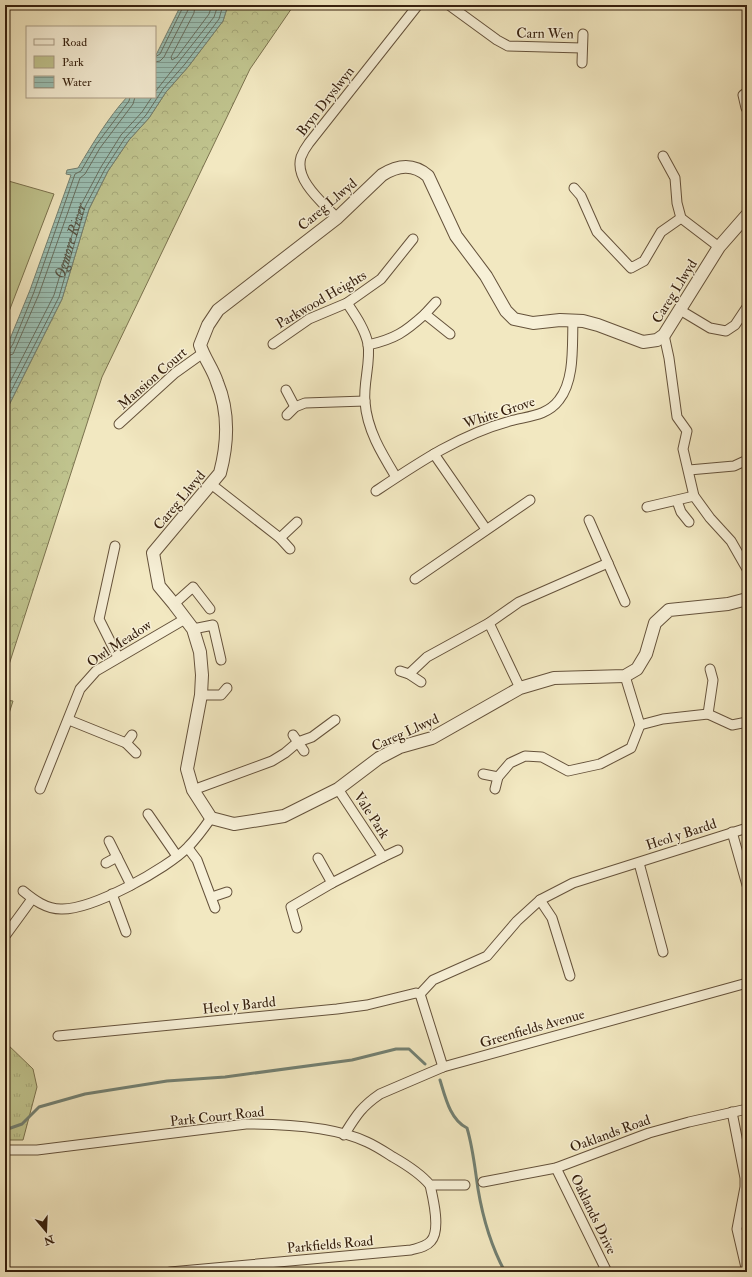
<svg xmlns="http://www.w3.org/2000/svg" width="752" height="1277" viewBox="0 0 752 1277" font-family="'IM FELL Double Pica',serif">
	<defs>
		<pattern id="grass-tufts" width="24" height="20" patternUnits="userSpaceOnUse"><rect width="24" height="20" fill="#c0c48e"/><path d="M3 7l-1-3M5 7V3M7 7l1-3M15 17l-1-3M17 17v-4M19 17l1-3" fill="none" stroke="#a6a879"/></pattern>
		<pattern id="forest-crowns" width="20" height="18" patternUnits="userSpaceOnUse"><rect width="20" height="18" fill="#c0c48e"/><path d="M2 6a3 3 0 1 1 6 0M12 15a3 3 0 1 1 6 0" fill="none" stroke="#a6a879"/></pattern>
		<pattern id="water-rules" width="6" height="5" patternUnits="userSpaceOnUse"><rect width="6" height="5" fill="#9bc0b4"/><path d="M0 2.5h6" fill="none" stroke="#7f9c91"/></pattern>
	</defs>
	<rect width="100%" height="100%" fill="#f2e8c1"/>
	<filter id="stains"><feTurbulence type="fractalNoise" baseFrequency=".005" numOctaves="4"/><feColorMatrix values="0 0 0 0 .2 0 0 0 0 .09 0 0 0 0 .02 0 0 0 .5 -.17"/></filter>
	<radialGradient id="worn" r=".72"><stop offset=".6" stop-color="#630" stop-opacity="0"/><stop offset="1" stop-color="#630" stop-opacity=".3"/></radialGradient>
	<polygon fill="url(#grass-tufts)" stroke="#7b724e" points="5,1042 33,1069 37,1087 23,1140 5,1140"/>
	<polygon fill="url(#forest-crowns)" stroke="#7b724e" points="228,5 294,5 250,69 102,377 5,677 5,413 62,299 89,209 108,171 129,140 149,118 166,92 188,67 223,21"/>
	<g fill="#c0c48e" stroke="#7b724e">
		<polygon points="5,180 54,194 5,322"/>
		<polygon points="5,700 13,701 5,726"/>
	</g>
	<path fill="url(#water-rules)" stroke="#738072" d="M181,5H228L223,21L188,67L166,92L149,118L129,140L108,171L89,209L62,299L5,413V351L30,290L71,175L66,174L67,170L78,168C93,143 108,118 127,97H155V57Z"/>
	<g fill="none" stroke-linecap="round" stroke-linejoin="round">
		<g stroke="#687061" stroke-width="1">
			<polyline points="195,5 194,13 171,57 172,60 177,57 209,14 212,5"/>
			<polyline points="155,57 160,54 184,5"/>
			<polyline points="155,62 160,61 164,57 188,10 189,5"/>
			<polyline points="155,92 214,17 218,5"/>
			<polyline points="5,352 9,350 13,344 34,292 75,174 81,171 96,145 129,101 130,97"/>
			<polyline points="5,357 13,354 39,294 80,178 85,174 100,148 133,104 135,97"/>
			<path id="s1" d="M5,392L54,295L81,205L101,167L121,135L142,112L152,97"/>
			<polyline points="5,403 59,297 85,207 105,169 125,138 146,115 163,89 185,64 219,19 223,5"/>
		</g>
		<g stroke="#738072" stroke-width="3">
			<path d="M440,1080C445,1096 450,1120 467,1128C473,1148 475,1169 478,1189C483,1219 491,1246 505,1272"/>
			<polyline points="5,1130 22,1124 39,1107 85,1094 167,1081 225,1077 352,1060 396,1049 409,1049 425,1064"/>
		</g>
		<g stroke="#65523b" stroke-width="11">
			<g id="minor">
				<polyline points="449,5 497,40 508,46 582,48"/>
				<polyline points="582,63 583,34"/>
				<polyline points="746,108 743,95 747,92"/>
				<polyline points="663,156 675,178 677,203 681,218 719,247"/>
				<polyline points="574,188 581,196 597,232 631,268 644,261 661,232 681,218"/>
				<path d="M337,218C323,203 294,180 301,157C303,152 306,147 309,143L418,5"/>
				<path d="M347,303C355,315 365,329 368,344C371,362 363,383 365,402C367,430 382,454 396,477"/>
				<polyline points="680,310 710,328 726,331 735,325 747,307"/>
				<polyline points="425,314 436,302"/>
				<polyline points="664,335 669,358 677,417 687,431 683,449 694,496 710,518 731,541 747,569"/>
				<polyline points="273,344 309,319 347,303 381,279 413,239"/>
				<path d="M368,345C395,339 405,332 425,314L450,334"/>
				<polyline points="286,390 295,407"/>
				<polyline points="287,415 295,407 305,403 365,401"/>
				<polyline points="119,424 175,373 203,353"/>
				<polyline points="434,454 486,529"/>
				<polyline points="689,470 734,466 747,460"/>
				<polyline points="211,484 280,538 290,549"/>
				<path d="M376,491C418,463 461,434 510,421C528,416 547,416 559,400C575,380 572,345 573,321"/>
				<polyline points="677,501 681,512 689,522"/>
				<polyline points="647,507 694,496"/>
				<polyline points="589,520 625,602"/>
				<polyline points="280,538 297,522"/>
				<polyline points="115,546 99,619 118,657"/>
				<polyline points="415,579 530,500"/>
				<polyline points="174,604 193,587 210,609"/>
				<polyline points="489,623 520,688"/>
				<polyline points="193,629 213,625 221,660"/>
				<polyline points="400,671 409,674 421,682"/>
				<polyline points="409,674 427,657 489,623 519,602 608,563"/>
				<polyline points="201,695 221,695 227,688"/>
				<polyline points="708,714 713,680 710,669"/>
				<polyline points="69,720 126,743 136,753"/>
				<polyline points="640,725 663,719 708,714 732,725 747,722"/>
				<polyline points="293,735 304,751"/>
				<polyline points="126,743 132,735"/>
				<polyline points="483,774 498,777"/>
				<polyline points="40,789 80,689 96,671 185,619"/>
				<polyline points="495,789 498,777 510,763 525,756 542,757 568,771 600,764 631,748 640,725 625,676"/>
				<polyline points="193,790 272,761 285,753 298,742 312,737 335,720"/>
				<polyline points="148,814 177,856"/>
				<polyline points="732,832 747,885"/>
				<polyline points="109,841 131,885"/>
				<polyline points="188,848 197,860 215,908"/>
				<polyline points="383,857 398,850"/>
				<polyline points="318,858 332,883 383,857 338,789"/>
				<polyline points="106,863 117,857"/>
				<polyline points="639,863 663,952"/>
				<path d="M23,891C34,900 46,909 61,909C92,910 167,869 188,847C197,838 204,828 211,818"/>
				<polyline points="112,894 126,932"/>
				<polyline points="212,897 227,892"/>
				<polyline points="540,900 552,918 570,976"/>
				<polyline points="297,928 291,907 332,883"/>
				<polyline points="5,936 32,899"/>
				<polyline points="58,1036 337,1009 367,1005 416,993 420,994"/>
				<polyline points="443,1067 420,994 433,980 487,956 517,921 540,900 573,883 747,828"/>
				<polyline points="732,1112 745,1178 745,1187 737,1229 747,1272"/>
				<path d="M344,1135C356,1116 361,1107 380,1094L443,1067L747,983"/>
				<path d="M5,1150H37L246,1124C283,1124 333,1126 367,1142C376,1146 385,1152 393,1157C407,1165 420,1173 430,1185H465"/>
				<polyline points="556,1168 607,1272"/>
				<polyline points="483,1182 556,1168 649,1133 689,1122 747,1109"/>
				<path d="M170,1272L411,1250C418,1248 426,1247 431,1241C441,1230 433,1198 430,1185"/>
			</g>
		</g>
		<g stroke="#65523b" stroke-width="14">
			<path id="tertiary" d="M747,215L719,247L664,335L657,340L643,342L598,325L583,321L560,320L533,323L514,319L506,311L486,276L456,236L428,176C413,163 398,165 382,175L337,218L218,310L208,325L200,345C204,358 213,369 217,382C229,411 228,443 220,473L153,553L159,586L174,604L193,629L200,652L202,675L201,695L187,769L193,790L211,818L234,824L284,816L338,789L379,758L400,747L432,738L520,688L554,678L625,676L637,669L646,654L655,623L669,610L728,604L747,599"/>
		</g>
		<use href="#minor" stroke="#f7f0d7" stroke-width="9"/>
		<use href="#tertiary" stroke="#f7f0d7" stroke-width="12"/>
	</g>
	<g text-anchor="middle" stroke-width="3" stroke-linejoin="round" paint-order="stroke">
		<g font-size="14" fill="#36200e" stroke="#f7f0d7">
			<text transform="translate(545 33) rotate(1)" y="5">Carn Wen</text>
			<text transform="translate(325 101) rotate(-52)" y="5">Bryn Dryslwyn</text>
			<text transform="translate(327 204) rotate(-40)" y="5">Careg Llwyd</text>
			<text transform="translate(674 291) rotate(-58)" y="5">Careg Llwyd</text>
			<text transform="translate(321 299) rotate(-30)" y="5">Parkwood Heights</text>
			<text transform="translate(152 378) rotate(-41)" y="5">Mansion Court</text>
			<text transform="translate(499 412) rotate(-18)" y="5">White Grove</text>
			<text transform="translate(179 500) rotate(-50)" y="5">Careg Llwyd</text>
			<text transform="translate(119 643) rotate(-33)" y="5">Owl Meadow</text>
			<text transform="translate(405 732) rotate(-24)" y="5">Careg Llwyd</text>
			<text transform="translate(372 815) rotate(57)" y="5">Vale Park</text>
			<text transform="translate(681 834) rotate(-18)" y="5">Heol y Bardd</text>
			<text transform="translate(239 1005) rotate(-6)" y="5">Heol y Bardd</text>
			<text transform="translate(532 1028) rotate(-16)" y="5">Greenfields Avenue</text>
			<text transform="translate(217 1116) rotate(-6)" y="5">Park Court Road</text>
			<text transform="translate(610 1133) rotate(-20)" y="5">Oaklands Road</text>
			<text transform="translate(594 1214) rotate(64)" y="5">Oaklands Drive</text>
			<text transform="translate(330 1244) rotate(-5)" y="5">Parkfields Road</text>
		</g>
		<g font-size="15" font-style="italic" fill="#545040" stroke="#f7f0d7">
			<text dy="5" stroke="none"><textPath href="#s1" startOffset="165">Ogmore River</textPath></text>
		</g>
	</g>
	<rect width="752" height="1277" fill="none" stroke="#f2e8c1" stroke-width="20"/>
	<rect x="6" y="6" width="740" height="1265" fill="none" stroke="#36200e" stroke-width="2"/>
	<rect x="10" y="10" width="732" height="1257" fill="none" stroke="#36200e"/>
	<rect x="26" y="26" width="130" height="72" fill="#f7f0d7" stroke="#aa9d87"/>
	<rect x="34" y="39" width="20" height="6" fill="#f7f0d7" stroke="#aa9d87"/>
	<text x="62" y="46" font-size="12" fill="#36200e">Road</text>
	<rect x="34" y="56" width="20" height="12" fill="#c0c48e" stroke="#aa9d87"/>
	<text x="62" y="66" font-size="12" fill="#36200e">Park</text>
	<rect x="34" y="76" width="20" height="12" fill="url(#water-rules)" stroke="#aa9d87"/>
	<text x="62" y="86" font-size="12" fill="#36200e">Water</text>
	<g transform="translate(46 1231) rotate(161)" stroke="#f7f0d7" stroke-width="3" paint-order="stroke">
	<path d="M0-3L7 15L0 10L-7 15Z" fill="#36200e"/>
	<text y="-6" font-size="11" font-weight="bold" text-anchor="middle" fill="#36200e">N</text>
	</g>
	<rect width="100%" height="100%" filter="url(#stains)"/>
	<rect width="100%" height="100%" fill="url(#worn)"/>
</svg>
